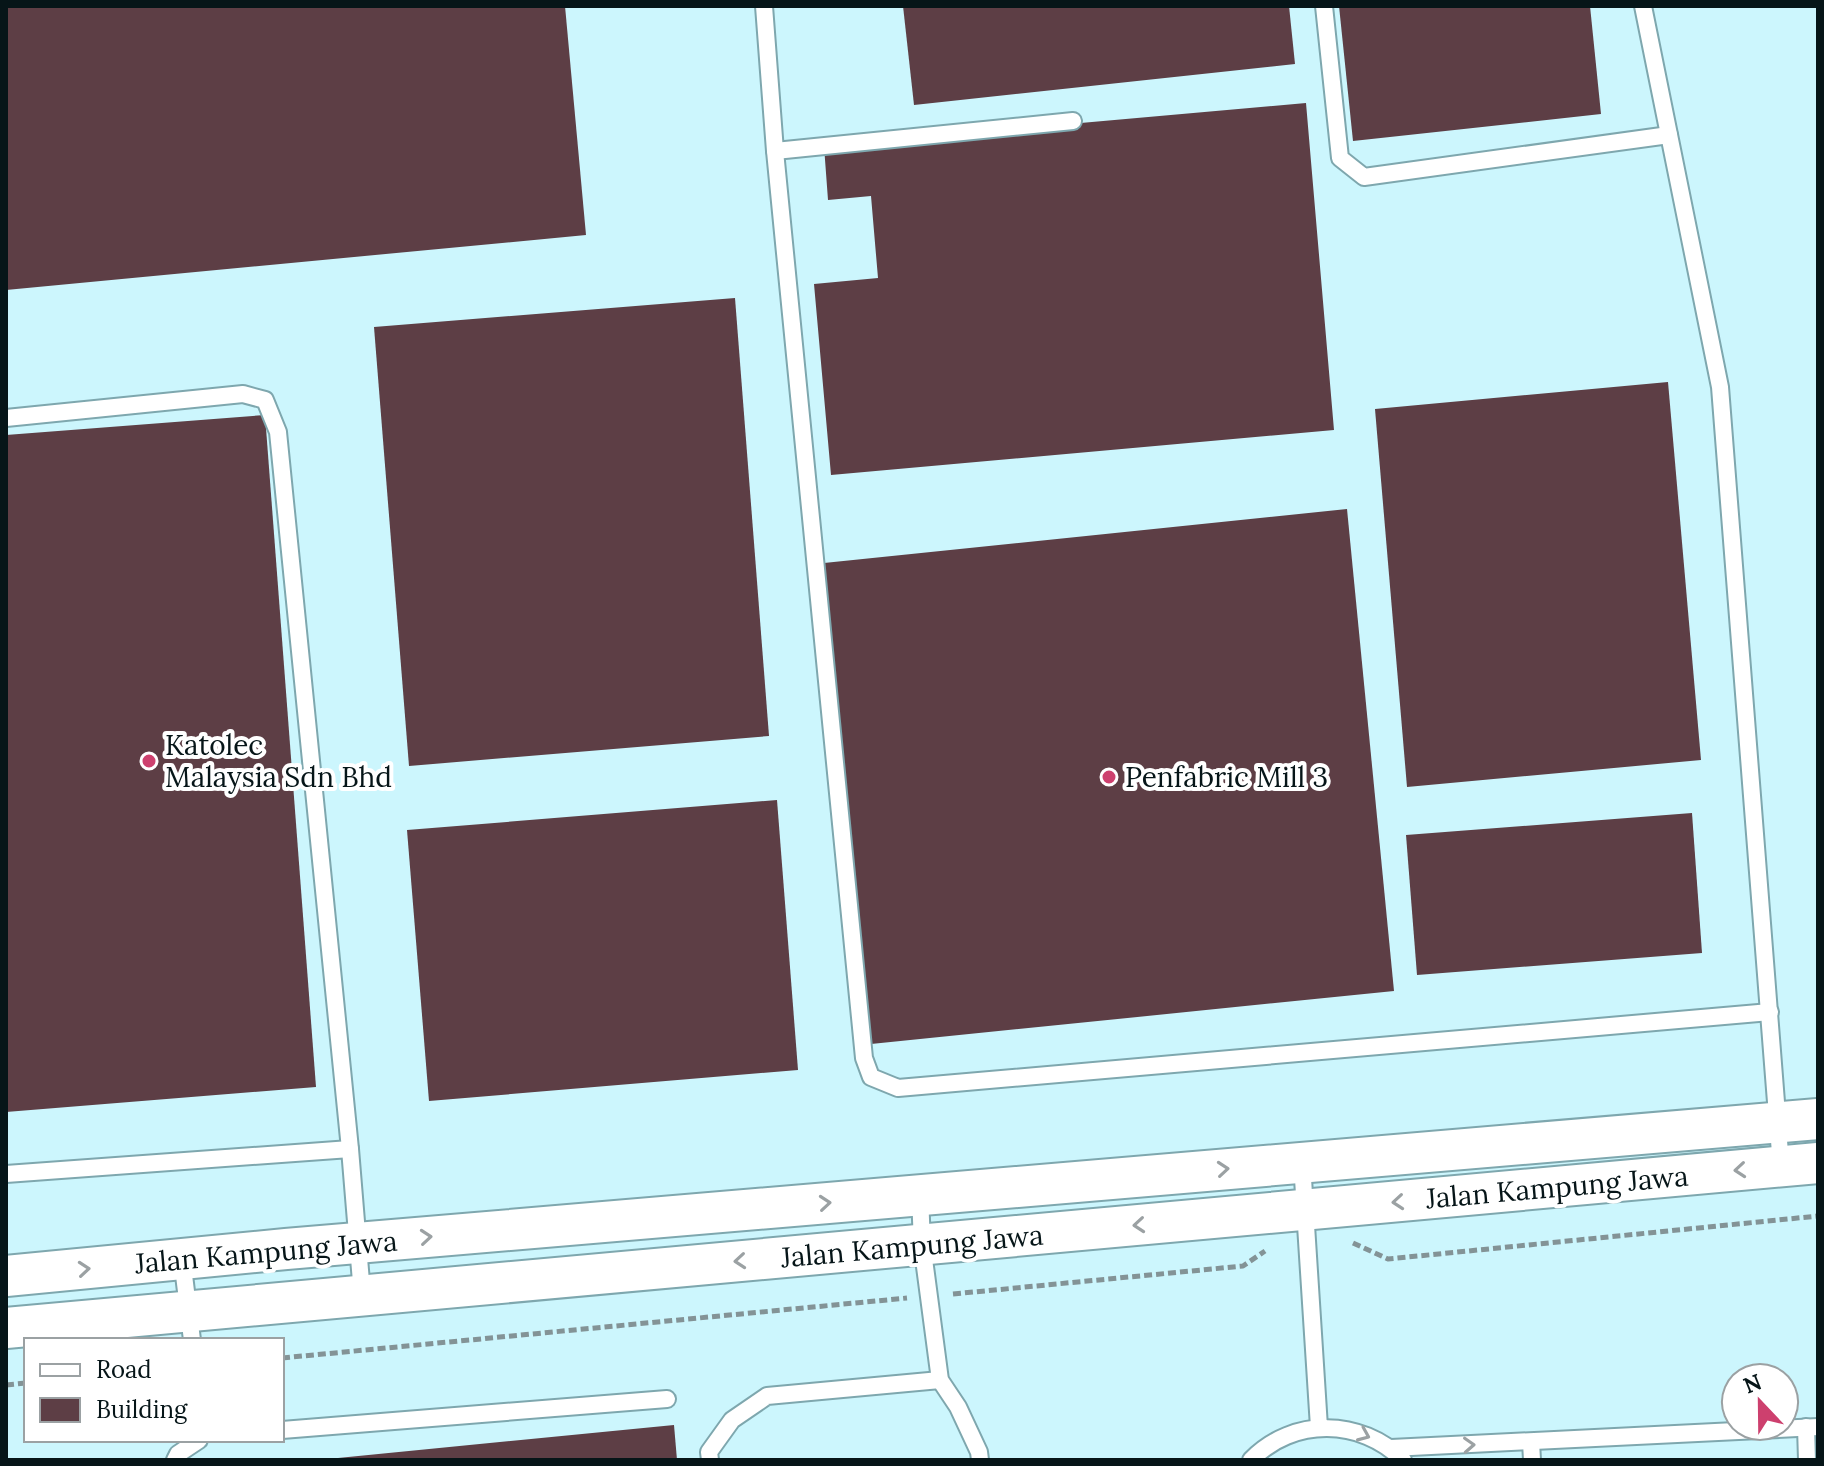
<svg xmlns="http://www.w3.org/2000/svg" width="1824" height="1466" viewBox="0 0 1824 1466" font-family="Lora,serif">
	<rect width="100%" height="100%" fill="#eafbfe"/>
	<path fill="#ccf6fd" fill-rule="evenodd" d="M6,6H1818V1460H6ZM26,1340H282V1440H26ZM1736,1378H1784V1426H1736Z"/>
	<g fill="#5d3e45">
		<polygon points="6,6 565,6 586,235 6,290"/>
		<polygon points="903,6 1289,6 1295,64 914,105"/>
		<polygon points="1339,6 1590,6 1601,114 1353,141"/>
		<polygon points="1306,103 1334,430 831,475 814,284 878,278 871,196 828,200 824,146"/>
		<polygon points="735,298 769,736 409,766 374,327"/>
		<polygon points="1668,382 1701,760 1407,787 1375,409"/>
		<polygon points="265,415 316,1087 6,1112 6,435"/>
		<polygon points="1347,509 1394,991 871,1044 824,563"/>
		<polygon points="777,800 798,1070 429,1101 407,830"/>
		<polygon points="1692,813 1702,953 1417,975 1406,835"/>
		<polygon points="674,1425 677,1460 338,1460 338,1458"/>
	</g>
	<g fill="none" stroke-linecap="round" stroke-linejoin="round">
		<g stroke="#7ea7ae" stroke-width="20">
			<g id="service">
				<polyline points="764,6 775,151 864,1058 871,1077 898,1088 1770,1012"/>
				<polyline points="1324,6 1340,158 1364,177 1669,135"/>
				<polyline points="1643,6 1720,387 1781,1166"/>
				<polyline points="775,151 1073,121"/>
				<polyline points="6,418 243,394 265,400 278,432 350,1149 362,1294"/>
				<polyline points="1302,1163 1319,1427"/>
				<polyline points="6,1174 350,1149"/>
				<polyline points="920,1195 922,1244 940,1380 958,1407 979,1452 980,1460"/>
				<polyline points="182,1259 192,1340"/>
				<polyline points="1806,1427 1807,1460"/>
				<polyline points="282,1430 667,1399"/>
				<polyline points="1531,1442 1532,1460"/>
				<polyline points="1391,1448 1818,1427"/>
				<polyline points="175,1460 178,1454 199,1440"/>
				<polyline points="710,1460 709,1452 732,1420 767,1396 940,1380"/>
				<path d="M1251,1460C1293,1417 1361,1418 1403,1460"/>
			</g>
		</g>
		<g stroke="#7ea7ae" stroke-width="44">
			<g id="tertiary">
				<polyline points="6,1276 286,1249 1818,1119"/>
				<polyline points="6,1328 1818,1163"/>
			</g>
		</g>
		<g stroke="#839396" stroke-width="5" stroke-dasharray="8 4" stroke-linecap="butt">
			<polyline points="1353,1243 1388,1259 1818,1216"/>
			<polyline points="953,1294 1243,1266 1265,1251"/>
			<polyline points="282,1358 907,1298"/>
			<polyline points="6,1385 26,1383"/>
		</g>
		<use href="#service" stroke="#fff" stroke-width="16"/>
		<use href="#tertiary" stroke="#fff" stroke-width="40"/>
	</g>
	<defs><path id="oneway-chevron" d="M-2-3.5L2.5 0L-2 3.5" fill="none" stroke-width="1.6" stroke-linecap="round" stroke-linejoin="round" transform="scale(2)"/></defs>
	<g stroke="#9ba1a3">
		<use href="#oneway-chevron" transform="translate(1223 1169) rotate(-5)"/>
		<use href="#oneway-chevron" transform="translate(1740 1170) rotate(175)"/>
		<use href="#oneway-chevron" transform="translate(1398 1202) rotate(175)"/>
		<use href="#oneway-chevron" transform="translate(825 1203) rotate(-5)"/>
		<use href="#oneway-chevron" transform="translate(1139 1225) rotate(175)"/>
		<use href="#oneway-chevron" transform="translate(426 1237) rotate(-5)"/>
		<use href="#oneway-chevron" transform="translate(740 1261) rotate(175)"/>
		<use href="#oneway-chevron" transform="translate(84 1269) rotate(-5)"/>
		<use href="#oneway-chevron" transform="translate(1364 1435) rotate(23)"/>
		<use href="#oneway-chevron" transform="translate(1469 1445) rotate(-3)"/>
	</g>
	<g fill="#cd406e" stroke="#fff" stroke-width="3">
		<circle cx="149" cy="761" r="8"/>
		<circle cx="1109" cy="777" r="8"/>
	</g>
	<g text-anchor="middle" stroke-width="8" stroke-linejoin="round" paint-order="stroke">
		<g font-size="28" fill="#061518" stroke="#fff" text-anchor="start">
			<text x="165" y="755">Katolec<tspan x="165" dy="32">Malaysia Sdn Bhd</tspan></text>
			<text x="1125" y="787">Penfabric Mill 3</text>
		</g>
		<g font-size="28" fill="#061518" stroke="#fff">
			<text transform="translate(1557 1187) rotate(-5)" y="10">Jalan Kampung Jawa</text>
			<text transform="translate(912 1246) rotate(-5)" y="10">Jalan Kampung Jawa</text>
			<text transform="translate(266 1252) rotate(-5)" y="10">Jalan Kampung Jawa</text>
		</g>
	</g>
	<rect width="1824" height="1466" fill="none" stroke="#061518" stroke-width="16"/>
	<rect x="24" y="1338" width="260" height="104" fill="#ffffff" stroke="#9ba1a3" stroke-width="2"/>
	<rect x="40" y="1364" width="40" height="12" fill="#ffffff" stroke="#9ba1a3" stroke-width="2"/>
	<text x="96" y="1378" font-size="24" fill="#061518">Road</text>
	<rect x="40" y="1398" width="40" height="24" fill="#5d3e45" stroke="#9ba1a3" stroke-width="2"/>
	<text x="96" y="1418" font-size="24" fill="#061518">Building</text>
	<g transform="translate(1760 1402) rotate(338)"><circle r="38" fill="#ffffff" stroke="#9ba1a3" stroke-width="2"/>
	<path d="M0-6L14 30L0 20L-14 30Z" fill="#cd406e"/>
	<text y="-12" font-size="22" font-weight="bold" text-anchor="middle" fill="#061518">N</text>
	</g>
</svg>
